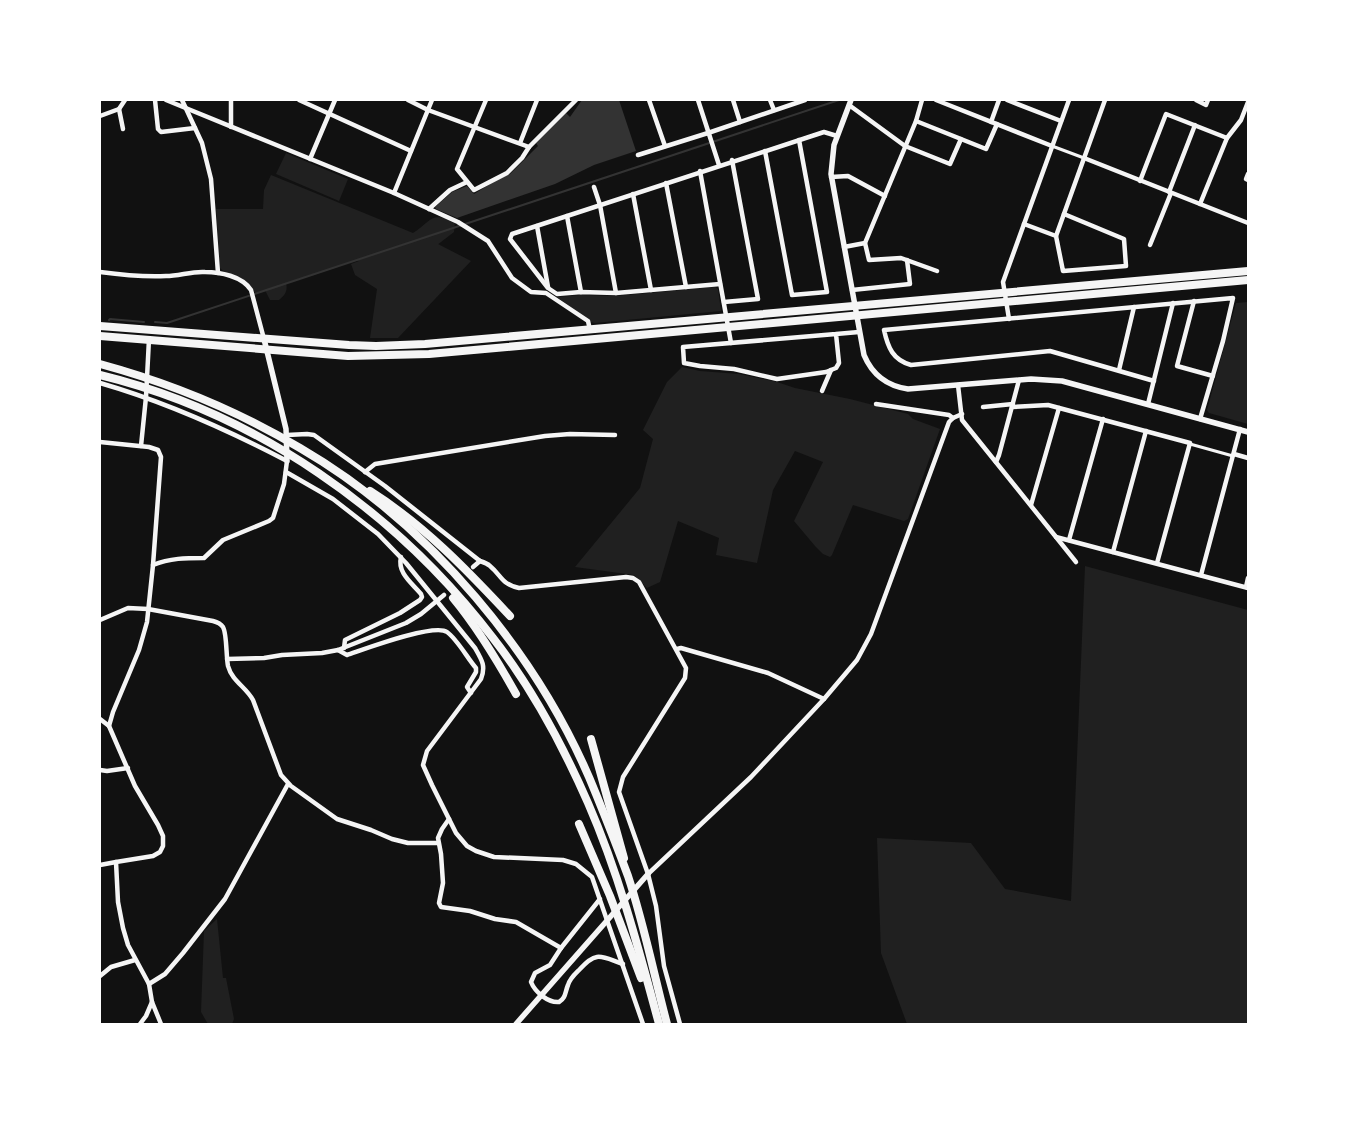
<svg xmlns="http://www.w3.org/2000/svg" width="1348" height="1124" viewBox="0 0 1348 1124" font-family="'Alegreya Sans',sans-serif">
	<rect width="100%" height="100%" fill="#111"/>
	<g fill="#202020">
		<polygon points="286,153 348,179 339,201 276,174"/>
		<path d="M271,175L413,233C432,221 430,211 455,222L454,232L397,276L438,244L471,261L398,338H370L377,289L355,275L351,264L359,261L357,260L286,283C288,291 285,295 279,300H270L265,290L255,293C247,274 231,279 220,268L216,209H263L264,190Z"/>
		<polygon points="715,287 718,289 721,311 595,323 591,322 557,297 581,295 615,296"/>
		<polygon points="1248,302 1248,424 1209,413 1207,410 1236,303"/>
		<polygon points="682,367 700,371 739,374 777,382 795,388 850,399 908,414 913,419 940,429 908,519 904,521 853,505 832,555 830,557 823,554 815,546 794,521 823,462 795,451 773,490 757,563 716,555 719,538 678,521 660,582 647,588 634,575 575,567 640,488 653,439 643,430 667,382"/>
		<polygon points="1085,566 1248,610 1248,1024 907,1024 881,953 877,838 971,843 1005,889 1071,901"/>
		<polygon points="217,919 223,978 226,978 234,1019 232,1024 208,1024 201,1012 204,931"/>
	</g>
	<polygon fill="#333" points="582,100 619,100 636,151 594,165 555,184 457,218 436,209 435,207 452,192 467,186 474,194 495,181 510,174 538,146 536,143 566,113 570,117"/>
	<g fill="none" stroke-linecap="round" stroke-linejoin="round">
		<g stroke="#333" stroke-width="2">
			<polyline points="109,320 110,319 144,322"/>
			<polyline points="155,322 167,323 839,100"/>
		</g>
		<g stroke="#f5f5f5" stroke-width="3">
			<polyline points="1052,146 1084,158"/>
			<polyline points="1190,444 1233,456"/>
		</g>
		<g stroke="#f5f5f5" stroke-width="4.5">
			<polyline points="155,100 158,129 161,132 195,128"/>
			<polyline points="166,100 394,193 458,222 488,241 512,278 531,292 546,293 588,321 590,330"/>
			<polyline points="182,100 202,143 211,179 218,273"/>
			<polyline points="299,100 411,151"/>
			<polyline points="408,100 428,110 529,147"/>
			<polyline points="486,100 457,169 474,190 507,173 522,158 529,147 576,100"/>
			<polyline points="649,100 665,146"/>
			<polyline points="698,100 719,165"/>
			<polyline points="733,100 740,122"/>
			<polyline points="770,100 774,110"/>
			<polyline points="936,100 1052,146"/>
			<polyline points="1007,100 1061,121"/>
			<polyline points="1196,100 1206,105 1208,100"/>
			<polyline points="849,105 905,146 950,164 961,139"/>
			<polyline points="119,109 123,129"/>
			<polyline points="100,116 119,109 125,100"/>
			<polyline points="916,121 986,149 997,124"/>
			<polyline points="991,122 999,100"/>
			<polyline points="231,127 231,100"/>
			<polyline points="520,143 537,100"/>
			<polyline points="765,151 792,295 827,292 799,140"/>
			<polyline points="638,155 708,133 805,100"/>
			<polyline points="1084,158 1248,223"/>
			<polyline points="310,159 335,100"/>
			<polyline points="700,171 731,343"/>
			<polyline points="1248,174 1246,179 1248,180"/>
			<polyline points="831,177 848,176 885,196"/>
			<polyline points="1140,181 1166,114 1227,138"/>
			<polyline points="666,183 686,287"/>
			<polyline points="594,187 600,205 616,293"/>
			<polyline points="1169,192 1195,125"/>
			<polyline points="394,193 432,100"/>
			<polyline points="633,194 651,290"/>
			<polyline points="1200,204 1227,138 1241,120 1248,102"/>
			<polyline points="429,209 450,190 467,182"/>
			<polyline points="567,216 581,292"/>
			<polyline points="1024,224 1056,236 1063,271 1126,266 1124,239 1064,214"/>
			<polyline points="537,226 548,287"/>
			<polyline points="1056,236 1105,100"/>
			<polyline points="865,243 869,260 901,258 937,271"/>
			<polyline points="1150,245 1171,193"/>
			<polyline points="844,247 865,243 916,121 922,100"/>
			<path d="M100,272C122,275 144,277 166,276C179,276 192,271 205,272C220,272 242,276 251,290L264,339"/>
			<polyline points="720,284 616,293 581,292 557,294 548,288 510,239 512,234 824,132 837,136"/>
			<polyline points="852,290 910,284 907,260"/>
			<polyline points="1194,301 1177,366 1213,376"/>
			<polyline points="724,302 758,299 732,160"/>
			<polyline points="1009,319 1003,282 1069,100"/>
			<polyline points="836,334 839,363 836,368 826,372 777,379 734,369 700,366 684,363 683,347 836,334 859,332"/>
			<polyline points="1119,370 1134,307"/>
			<path d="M1154,381L1050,351L911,365C893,360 888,348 884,330L1233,298L1223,341L1200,419"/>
			<path d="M100,383C166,402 226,429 287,461L284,484L273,518L269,521L223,540L204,558C186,558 170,558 153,565"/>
			<polyline points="958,385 962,420 1056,537 1248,588"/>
			<polyline points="822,391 831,370"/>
			<polyline points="876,404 949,415 953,418"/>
			<polyline points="1148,404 1173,303"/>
			<polyline points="983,407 1013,404"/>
			<polyline points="1012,407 1048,405 1190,443 1157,563"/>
			<path d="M287,435L307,434L314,435L385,486L480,561C483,562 488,564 490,566C502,576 501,584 519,588L626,577L633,578L639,582L686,668L685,678L623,777L619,792L648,874L656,906L664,966L680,1024"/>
			<polyline points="100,442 149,447 158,450 161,457 153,565 147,622 139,650 113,712 109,726 135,786 158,825 163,836 163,846 160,852 153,856 116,862 118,902 123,928 128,945 149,984 152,1002 161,1024"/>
			<polyline points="141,446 146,397 149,339"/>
			<polyline points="1234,454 1248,458"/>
			<polyline points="996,462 999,455 1019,380"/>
			<path d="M286,472L333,499L378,534L406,563L475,648C482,660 486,666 481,679L427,751L423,765L432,785L456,833L467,846L476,851L494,857L563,860L576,864L592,877L643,1024"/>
			<polyline points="365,472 375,464 545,436 570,434 615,435"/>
			<polyline points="1031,505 1059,408"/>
			<polyline points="1056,537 1076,562"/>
			<polyline points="1069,540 1103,419"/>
			<polyline points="1113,552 1146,431"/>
			<polyline points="473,567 480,561"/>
			<polyline points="1201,575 1240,429"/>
			<polyline points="1246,587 1248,578"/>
			<path d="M100,620L128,608L148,609L213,621C217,622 221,624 223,627C227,634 226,656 228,666C232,681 246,687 253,700L281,775L291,786L337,819L371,830L392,839L408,843H438"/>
			<path d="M344,648L345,640L400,613L420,600L422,597L421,594C412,583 397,573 401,557"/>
			<polyline points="677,649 681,648 768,673 824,699"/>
			<path d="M338,650L347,655C365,649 434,623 447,632C457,639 468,659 476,668V672L467,687L471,693"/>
			<polyline points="227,659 264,658 282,655 322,653 338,650 406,623 421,614 444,595"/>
			<polyline points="100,719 109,726"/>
			<polyline points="100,770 107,771 128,768"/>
			<polyline points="449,819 442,829 438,838 441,854 443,883 439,903 441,907 470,911 495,919 516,922 561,948"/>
			<polyline points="100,865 116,862"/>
			<polyline points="648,874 751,777 824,699 857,660 871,634 949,422 953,418 962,414"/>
			<path d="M600,899L561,948L550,965L535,973L531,982C535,992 548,1003 559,1002C566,998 565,992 568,985C570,978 575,974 580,969C597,950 602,957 623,964"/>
			<polyline points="100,976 111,967 135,960"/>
			<polyline points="149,984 165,974 183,953 225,899 288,784"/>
			<polyline points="140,1024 146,1016 152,1002"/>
		</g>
		<g stroke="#f5f5f5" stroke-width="5.5">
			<path d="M851,100L834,145L831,174L864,355C872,374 887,386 908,389L1031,379L1062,381L1248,432"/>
			<polyline points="264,339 286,429 287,461"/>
			<polyline points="516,1024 648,874"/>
		</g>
		<g stroke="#f5f5f5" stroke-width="8">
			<polyline points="100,326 349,345 376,346 425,344 1248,271"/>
			<polyline points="100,336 348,356 429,354 1248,280"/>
		</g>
		<g stroke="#f5f5f5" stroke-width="8">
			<path d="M100,364C170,383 238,411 300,448C429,523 541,656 596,794C607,821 618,849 628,876C644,924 654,975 667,1024"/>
			<path d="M100,375C256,413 396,511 493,638C532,688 563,746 588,803C619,874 639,950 659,1024"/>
			<path d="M370,491C424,525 467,570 510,616"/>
			<path d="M453,598C478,628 497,660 516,694"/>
			<polyline points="591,739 624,858"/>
			<polyline points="579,824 610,896 641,978"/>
		</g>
	</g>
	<rect width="1348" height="1124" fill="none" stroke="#ffffff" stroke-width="202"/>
</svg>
